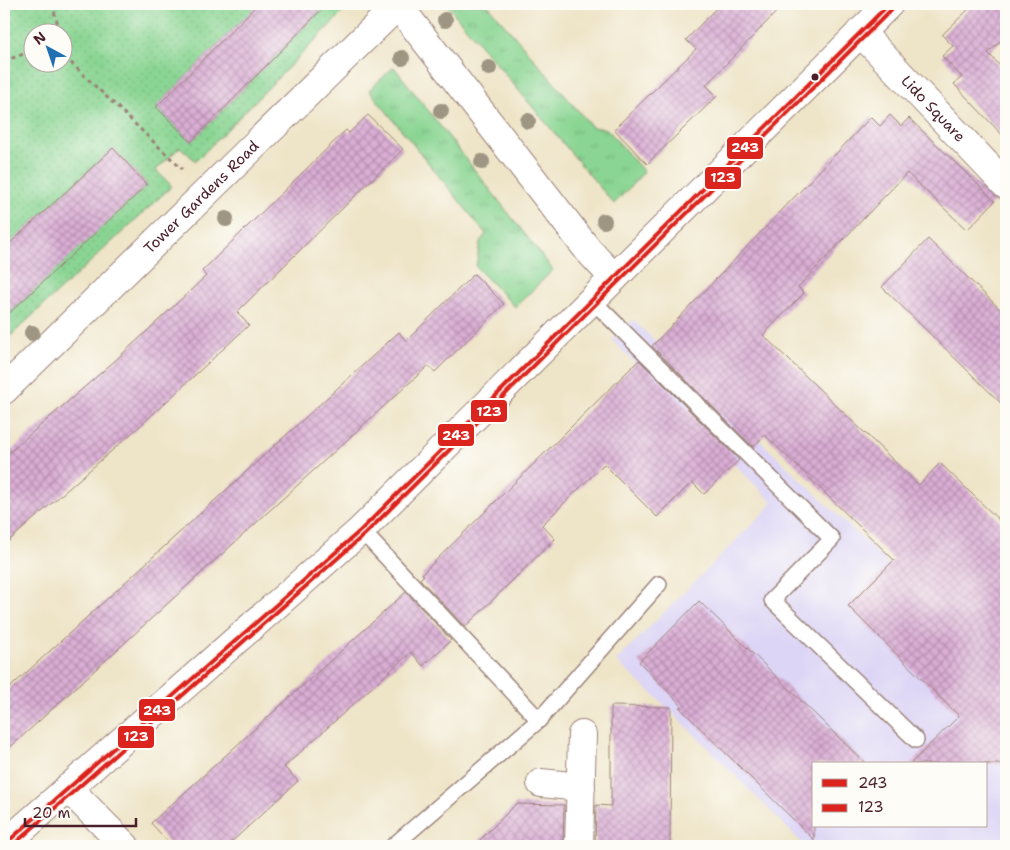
<svg xmlns="http://www.w3.org/2000/svg" width="1010" height="850" viewBox="0 0 1010 850" font-family="'Shantell Sans',sans-serif">
	<defs>
		<pattern id="grass-tufts" width="24" height="20" patternUnits="userSpaceOnUse" patternTransform="scale(1.25)"><rect width="24" height="20" fill="#8ad593"/><path d="M3 7l-1-3M5 7V3M7 7l1-3M15 17l-1-3M17 17v-4M19 17l1-3" fill="none" stroke="#79b67f"/></pattern>
		<pattern id="park-dots" width="8" height="8" patternUnits="userSpaceOnUse" patternTransform="scale(1.25)"><rect width="8" height="8" fill="#8ad593"/><path d="M2 2h.1M6 6h.1" fill="none" stroke="#79b67f" stroke-width="1.8" stroke-linecap="round"/></pattern>
		<pattern id="building-cross-hatch" width="8" height="8" patternUnits="userSpaceOnUse" patternTransform="scale(1.25)"><rect width="8" height="8" fill="#daaed5"/><path d="M0 0l8 8M0 8l8-8" fill="none" stroke="#b38dad"/></pattern>
	</defs>
	<rect width="100%" height="100%" fill="#fdfcf7"/>
	<filter id="ink" filterUnits="userSpaceOnUse"><feTurbulence type="fractalNoise" baseFrequency=".02" numOctaves="2"/><feDisplacementMap in="SourceGraphic" scale="10" xChannelSelector="R" yChannelSelector="G"/><feConvolveMatrix kernelMatrix="1 2 1 2 8 2 1 2 1" color-interpolation-filters="sRGB"/></filter>
	<filter id="wash" filterUnits="userSpaceOnUse"><feTurbulence type="fractalNoise" baseFrequency=".0096" numOctaves="4" result="noise"/><feDisplacementMap in="SourceGraphic" scale="20" xChannelSelector="R" yChannelSelector="G"/><feGaussianBlur stdDeviation="1.12" result="paint"/><feColorMatrix in="noise" values="0 0 0 0 0 0 0 0 0 0 0 0 0 0 0 0 0 1.4 0 .05"/><feComposite in="paint" operator="in"/></filter>
	<g filter="url(#wash)">
		<rect width="100%" height="100%" fill="#eee4c7"/>
		<path fill="#ddd5f6" fill-rule="evenodd" d="M633,320L862,538L1006,682V846H805L668,708L616,661L773,503L612,340ZM814,764H986V826H814Z"/>
		<g fill="url(#grass-tufts)" stroke="#6a7a5f">
			<polygon points="448,4 487,4 592,127 607,129 644,172 614,204 447,5"/>
			<polygon points="394,67 553,270 515,307 476,267 480,242 486,234 369,90"/>
		</g>
		<path fill="url(#park-dots)" stroke="#6a7a5f" fill-rule="evenodd" d="M4,4H258L156,107L191,142L324,7L322,4H345L348,7L196,161L180,147L156,170L172,186L4,342V318L147,184L113,148L4,249ZM32,32H62V62H32Z"/>
		<g id="blocks">
			<g fill="url(#building-cross-hatch)">
				<polygon points="258,4 327,4 191,142 156,107"/>
				<polygon points="720,4 784,4 706,85 717,96 647,164 614,129 696,49 686,40"/>
				<polygon points="974,4 1006,4 1006,36 988,53 1006,72 1006,139 954,84 962,77 942,56 953,46 942,35"/>
				<polygon points="368,115 403,149 237,312 249,325 140,426 4,545 4,457 118,358 206,276 202,271 346,130 349,133"/>
				<polygon points="890,115 901,126 909,118 995,201 967,230 907,173 798,287 804,293 763,335 919,485 940,463 1006,527 1006,764 910,764 959,716 848,606 894,560 765,435 753,447 652,346 871,117 880,126"/>
				<polygon points="113,148 147,185 4,318 4,249"/>
				<polygon points="928,239 1006,315 1006,408 882,287"/>
				<polygon points="474,274 504,304 435,372 428,366 4,753 4,693 399,332 406,341"/>
				<polygon points="639,360 739,460 704,494 692,482 657,517 604,464 542,525 555,539 465,627 420,579 424,575 422,574"/>
				<polygon points="406,592 451,640 423,666 411,652 284,767 298,781 227,846 172,846 151,823"/>
				<polygon points="699,601 866,764 814,764 814,840 679,707 683,707 639,662"/>
				<polygon points="611,706 671,707 670,846 595,846 596,805 611,806"/>
				<polygon points="516,804 564,805 563,846 474,846"/>
			</g>
		</g>
	</g>
	<g filter="url(#ink)">
		<use href="#blocks" fill-opacity="0" stroke="#9c8279" stroke-width="1"/>
		<g fill="none" stroke-linecap="round" stroke-linejoin="round">
			<g stroke="#9c8279" stroke-width="18">
				<g id="lane">
					<polyline points="592,300 832,539 772,600 916,740"/>
					<polyline points="361,530 539,720"/>
					<polyline points="393,846 539,720 659,584"/>
				</g>
			</g>
			<g stroke="#9c8279" stroke-width="30">
				<g id="street">
					<polyline points="397,4 588,250 614,278"/>
					<path id="s1" d="M860,32L1006,185"/>
					<path id="s2" d="M4,390L399,4"/>
					<polyline points="541,783 581,787"/>
					<polyline points="68,788 125,846"/>
					<polyline points="579,846 582,735"/>
				</g>
			</g>
			<g stroke="#9c8279" stroke-width="30">
				<polyline id="primary" points="4,845 361,530 889,4"/>
			</g>
			<g stroke="#9c8279" stroke-width="3" stroke-dasharray="4 4" stroke-linecap="butt">
				<polyline points="52,4 60,32"/>
				<polyline points="62,41 67,59 182,169"/>
				<polyline points="4,61 32,51"/>
			</g>
			<use href="#lane" stroke="#fff" stroke-width="15"/>
			<use href="#street" stroke="#fff" stroke-width="28"/>
			<use href="#primary" stroke="#fff" stroke-width="28"/>
			<g stroke="#fdfcf7" stroke-width="8">
				<polyline id="bus-1" points="4,845 361,530 889,4"/>
			</g>
			<g stroke="#fdfcf7" stroke-width="8">
				<polyline id="bus-2" points="12,846 365,534 893,8"/>
			</g>
			<use href="#bus-1" stroke="#dc241f" stroke-width="4"/>
			<use href="#bus-2" stroke="#dc241f" stroke-width="4"/>
		</g>
		<g fill="#9e9682">
			<circle cx="445" cy="20" r="8"/>
			<circle cx="402" cy="58" r="8"/>
			<circle cx="489" cy="68" r="8"/>
			<circle cx="441" cy="111" r="8"/>
			<circle cx="528" cy="121" r="8"/>
			<circle cx="482" cy="162" r="8"/>
			<circle cx="226" cy="219" r="8"/>
			<circle cx="604" cy="221" r="8"/>
			<circle cx="32" cy="333" r="8"/>
		</g>
	</g>
	<circle fill="#4a1f2b" stroke="#fdfcf7" stroke-width="2" cx="815" cy="77" r="4.5"/>
	<g text-anchor="middle" stroke-width="5" stroke-linejoin="round" paint-order="stroke">
		<g font-size="15" fill="#4a1f2b" stroke="#fdfcf7">
			<text dy="5" stroke="none"><textPath href="#s1" startOffset="106">Lido Square</textPath></text>
			<text dy="5" stroke="none"><textPath href="#s2" startOffset="276">Tower Gardens Road</textPath></text>
		</g>
	</g>
	<g stroke="#fdfcf7" stroke-width="2">
		<rect x="726" y="136" width="38" height="24" rx="5" fill="#dc241f"/>
		<rect x="704" y="166" width="38" height="24" rx="5" fill="#dc241f"/>
		<rect x="470" y="399" width="38" height="24" rx="5" fill="#dc241f"/>
		<rect x="437" y="423" width="38" height="24" rx="5" fill="#dc241f"/>
		<rect x="138" y="698" width="38" height="24" rx="5" fill="#dc241f"/>
		<rect x="117" y="725" width="38" height="24" rx="5" fill="#dc241f"/>
	</g>
	<g font-size="14" text-anchor="middle" font-weight="bold" fill="#fff">
		<text x="745" y="152">243</text>
		<text x="723" y="182">123</text>
		<text x="489" y="416">123</text>
		<text x="456" y="440">243</text>
		<text x="157" y="715">243</text>
		<text x="136" y="741">123</text>
	</g>
	<rect width="1010" height="850" fill="none" stroke="#fdfcf7" stroke-width="20"/>
	<rect x="812" y="762" width="175" height="65" fill="#fdfcf7" stroke="#b5a4a5"/>
	<rect x="822" y="779" width="25" height="8" fill="#dc241f" stroke="#b5a4a5"/>
	<text x="858" y="788" font-size="15" fill="#4a1f2b">243</text>
	<rect x="822" y="804" width="25" height="8" fill="#dc241f" stroke="#b5a4a5"/>
	<text x="858" y="812" font-size="15" fill="#4a1f2b">123</text>
	<g transform="translate(48 48) rotate(320)"><circle r="24" fill="#fdfcf7" stroke="#b5a4a5"/>
	<path d="M0-4L9 19L0 12L-9 19Z" fill="#1f6fb2"/>
	<text y="-8" font-size="14" font-weight="bold" text-anchor="middle" fill="#4a1f2b">N</text>
	</g>
	<path d="M25 818v8h111v-8" fill="none" stroke="#4a1f2b" stroke-width="2.5"/>
	<text x="32" y="818" font-size="15" fill="#4a1f2b" stroke="#fdfcf7" stroke-width="4" paint-order="stroke">20 m</text>
</svg>
